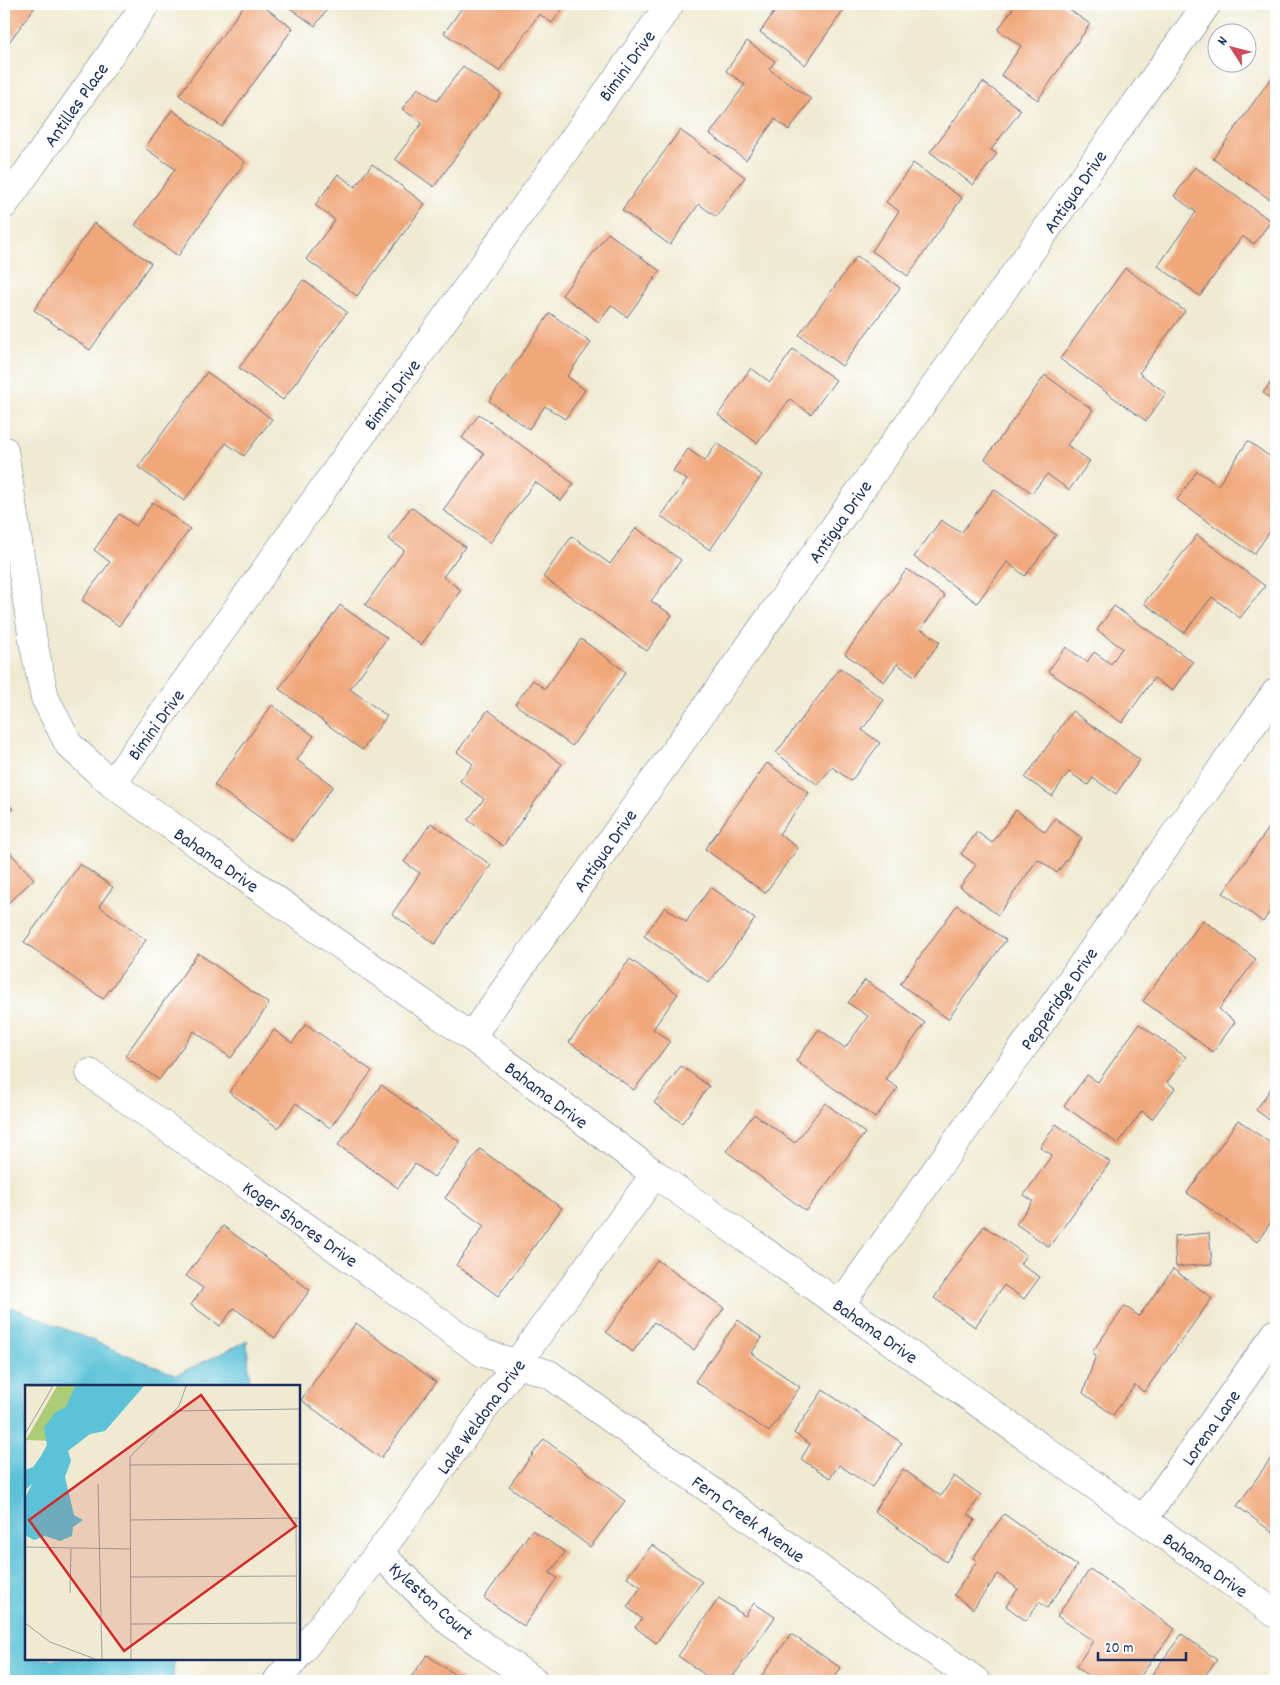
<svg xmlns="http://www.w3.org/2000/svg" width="1280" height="1685" viewBox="0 0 1280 1685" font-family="Dekko,sans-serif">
	<rect width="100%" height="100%" fill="#fff"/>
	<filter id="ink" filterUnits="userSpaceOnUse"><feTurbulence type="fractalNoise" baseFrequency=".02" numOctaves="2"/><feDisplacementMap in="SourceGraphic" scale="10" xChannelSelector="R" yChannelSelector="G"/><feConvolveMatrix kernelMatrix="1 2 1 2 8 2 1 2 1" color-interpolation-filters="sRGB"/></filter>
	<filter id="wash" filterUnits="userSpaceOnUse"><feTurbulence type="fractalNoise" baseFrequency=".0096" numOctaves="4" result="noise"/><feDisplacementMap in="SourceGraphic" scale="20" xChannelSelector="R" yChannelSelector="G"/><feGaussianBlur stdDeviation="1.12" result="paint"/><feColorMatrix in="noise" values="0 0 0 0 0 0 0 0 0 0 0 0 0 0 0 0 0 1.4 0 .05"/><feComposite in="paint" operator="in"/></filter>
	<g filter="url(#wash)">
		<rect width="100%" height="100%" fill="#efead1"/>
		<polygon fill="#5bc2d8" stroke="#3b789b" points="4,1304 176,1375 247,1341 250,1386 26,1386 26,1659 179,1659 174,1662 173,1681 4,1681"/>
		<g id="blocks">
			<g fill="#f0a77a">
				<polygon points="4,4 37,4 4,49"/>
				<polygon points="245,4 260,4 293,28 222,127 179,95"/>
				<polygon points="284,4 331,4 315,26"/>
				<polygon points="465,4 566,4 552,23 539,14 499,71 444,33"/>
				<polygon points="780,4 848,4 805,65 760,32"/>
				<polygon points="1016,4 1061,4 1090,24 1038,100 1001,75 1021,46 998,30"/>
				<polygon points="747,41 775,61 769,69 811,99 789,130 775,119 746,160 710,134 745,84 726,71"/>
				<polygon points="463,66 501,94 434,187 395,159 422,123 402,109 418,88 437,101"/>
				<polygon points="1274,74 1276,75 1276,194 1272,201 1213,159"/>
				<polygon points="983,82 1021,110 991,150 997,154 973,185 930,152"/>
				<polygon points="172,110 245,162 178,256 135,225 175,169 145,148"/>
				<polygon points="680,130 745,177 716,217 699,204 670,245 622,210"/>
				<polygon points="913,163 962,198 908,276 872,251 899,211 886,202"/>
				<polygon points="372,164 425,204 357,296 306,259 335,220 315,205 338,174 355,187"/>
				<polygon points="1195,167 1271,221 1254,244 1242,236 1200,296 1158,266 1196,212 1174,196"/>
				<polygon points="94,223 151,263 90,350 34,310"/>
				<polygon points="608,233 660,271 627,317 611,305 599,322 562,295"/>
				<polygon points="857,256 900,288 842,366 799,335"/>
				<polygon points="1125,268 1185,311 1139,373 1166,393 1146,421 1060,359"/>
				<polygon points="303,280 347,312 283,400 239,368"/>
				<polygon points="550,313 591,343 567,376 585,390 565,419 545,406 529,429 489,401"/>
				<polygon points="793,349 836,380 811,414 790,399 757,443 718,415 751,368 770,382"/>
				<polygon points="207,372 272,419 244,456 226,443 184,501 138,467"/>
				<polygon points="1045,375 1093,410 1067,445 1090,461 1069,490 1047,474 1032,493 985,459"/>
				<polygon points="1276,375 1276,403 1263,393"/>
				<polygon points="479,414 574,484 561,501 535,482 490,543 443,510 484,454 462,438"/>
				<polygon points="1248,441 1276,461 1276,523 1254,554 1177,500 1197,471 1218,485"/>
				<polygon points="717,443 762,475 710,550 661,516 687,480 673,471 688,449 705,461"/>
				<polygon points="994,489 1056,535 1025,576 1007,562 977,603 914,557 941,520 961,533"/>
				<polygon points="153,502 190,529 119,626 82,600 110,562 94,550 119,514 136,526"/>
				<polygon points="411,507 465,547 443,577 461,590 421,645 365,605 404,550 388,539"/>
				<polygon points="636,528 681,560 651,601 672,615 647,651 543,577 572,536 610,564"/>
				<polygon points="1197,535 1265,586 1240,618 1212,597 1184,633 1144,603"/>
				<polygon points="907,569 945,596 921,629 940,642 915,676 897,664 884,682 845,654"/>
				<polygon points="340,605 387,638 350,689 387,716 362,750 279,689"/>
				<polygon points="1114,606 1193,662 1172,691 1154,678 1122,723 1048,671 1066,647 1087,662 1094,652 1111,664 1122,648 1097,630"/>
				<polygon points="581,639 626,672 572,746 515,704 533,680 545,689"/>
				<polygon points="840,668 884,700 862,730 880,743 851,781 832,767 818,785 776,753"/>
				<polygon points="272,705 314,736 297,760 333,786 293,841 214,785"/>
				<polygon points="488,710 562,764 503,846 468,820 484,799 460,781 473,764 457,752"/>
				<polygon points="1072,711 1140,760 1116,794 1093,778 1088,785 1069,772 1052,796 1025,778"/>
				<polygon points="767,763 809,793 779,834 798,848 765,893 705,849"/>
				<polygon points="4,799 13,809 4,817"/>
				<polygon points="1016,810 1045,832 1055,818 1082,838 1057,873 1038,859 998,915 960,887 976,865 961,854 977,832 992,843"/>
				<polygon points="1276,818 1276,915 1270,911 1263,922 1223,893"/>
				<polygon points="431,823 491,865 435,944 392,914 420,873 404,862"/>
				<polygon points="4,846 34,879 4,907"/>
				<polygon points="80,864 113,887 99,906 146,940 103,999 24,942"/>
				<polygon points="711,887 755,919 709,983 644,936 665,907 686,922"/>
				<polygon points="957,905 1006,940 948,1019 900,984"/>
				<polygon points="1203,920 1256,959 1219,1009 1235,1022 1213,1052 1143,1001"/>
				<polygon points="198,953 269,1004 231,1058 194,1031 159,1080 125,1056"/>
				<polygon points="630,959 678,994 653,1029 670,1041 634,1090 569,1042"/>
				<polygon points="865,980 925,1023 885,1079 898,1088 875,1118 796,1061 819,1029 845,1048 868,1016 848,1003"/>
				<polygon points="306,1024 372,1071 330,1128 296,1103 278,1128 229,1092 274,1030 292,1043"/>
				<polygon points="1139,1024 1186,1057 1167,1082 1175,1088 1152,1119 1142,1111 1118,1144 1064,1106 1087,1075 1098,1082"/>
				<polygon points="681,1066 709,1086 682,1123 654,1103"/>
				<polygon points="1276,1081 1276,1125 1256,1110"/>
				<polygon points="381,1085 460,1142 434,1177 415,1164 398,1188 338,1145"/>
				<polygon points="825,1103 865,1133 806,1211 726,1151 754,1114 795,1143"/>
				<polygon points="1238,1120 1276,1147 1276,1215 1257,1242 1187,1193"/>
				<polygon points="1056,1124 1110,1162 1049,1247 1016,1224 1033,1201 1024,1195 1052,1155 1040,1147"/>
				<polygon points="480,1149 562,1208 498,1296 456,1265 484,1226 445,1198"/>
				<polygon points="223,1226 310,1290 275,1338 234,1308 220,1326 191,1305 203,1288 186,1276"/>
				<polygon points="984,1226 1026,1255 1020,1264 1040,1277 1024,1299 1004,1285 975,1327 934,1298"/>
				<polygon points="1209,1233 1212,1264 1176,1267 1174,1236"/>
				<polygon points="657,1260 724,1308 694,1350 654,1322 633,1352 606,1332"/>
				<polygon points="1173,1269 1212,1298 1144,1392 1135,1385 1113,1415 1083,1393 1096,1355 1092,1352 1125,1306 1139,1316"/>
				<polygon points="738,1320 762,1338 751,1353 800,1387 769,1432 695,1381"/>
				<polygon points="356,1323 436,1382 381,1458 301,1400"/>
				<polygon points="823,1390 902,1443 872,1487 839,1465 830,1478 801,1459 810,1444 794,1433"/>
				<polygon points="544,1439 625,1501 590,1547 509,1486"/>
				<polygon points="1276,1451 1276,1535 1237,1506"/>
				<polygon points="903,1469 941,1496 954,1476 981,1495 968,1514 975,1520 946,1562 874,1511"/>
				<polygon points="1004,1514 1077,1566 1047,1608 1039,1602 1026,1621 1006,1606 1018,1589 998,1574 973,1609 954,1595 977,1561 973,1558"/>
				<polygon points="532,1530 565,1552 550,1573 557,1578 524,1626 484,1598"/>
				<polygon points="652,1545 702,1582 656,1643 635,1627 642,1619 627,1607 641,1587 627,1577"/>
				<polygon points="1090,1569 1175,1629 1137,1681 1096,1681 1076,1667 1093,1641 1057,1616"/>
				<polygon points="719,1598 745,1616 754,1603 775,1617 730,1681 714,1681 678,1656"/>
				<polygon points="791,1634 841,1668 832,1681 758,1681"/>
				<polygon points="1182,1634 1217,1660 1202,1679 1205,1681 1147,1681"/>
				<polygon points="427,1655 464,1681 408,1681"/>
			</g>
		</g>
	</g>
	<g filter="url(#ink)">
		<use href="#blocks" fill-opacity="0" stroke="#657086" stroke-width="1"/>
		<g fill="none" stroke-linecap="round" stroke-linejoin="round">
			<g stroke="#657086" stroke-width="29">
				<g id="minor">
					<polyline points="4,205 146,4"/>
					<polyline points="4,450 33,641 45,698 69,745 112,784 471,1037 655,1174 1276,1614"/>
					<polyline points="112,784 670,4"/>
					<polyline points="471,1037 1207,4"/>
					<polyline points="90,1073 483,1353 549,1374 976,1681"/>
					<polyline points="840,1305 1276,692"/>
					<polyline points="1143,1520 1276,1333"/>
					<polyline points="379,1553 451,1623 534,1681"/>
					<polyline points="299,1654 379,1553 655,1174"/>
					<polyline points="277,1681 295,1659"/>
				</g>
			</g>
			<use href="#minor" stroke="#fff" stroke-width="28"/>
		</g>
	</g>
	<g text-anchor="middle" stroke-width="4.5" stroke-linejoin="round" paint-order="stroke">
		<g font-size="19" fill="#1b2f5e" stroke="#fff">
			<text transform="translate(626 65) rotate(-54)" y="7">Bimini Drive</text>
			<text transform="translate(75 104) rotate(-55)" y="7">Antilles Place</text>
			<text transform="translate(1074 191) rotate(-55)" y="7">Antigua Drive</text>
			<text transform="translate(391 394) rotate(-54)" y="7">Bimini Drive</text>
			<text transform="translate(839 521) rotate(-55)" y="7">Antigua Drive</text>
			<text transform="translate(155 724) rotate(-54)" y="7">Bimini Drive</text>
			<text transform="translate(604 850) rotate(-55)" y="7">Antigua Drive</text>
			<text transform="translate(217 859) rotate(35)" y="7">Bahama Drive</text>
			<text transform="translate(1058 998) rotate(-55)" y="7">Pepperidge Drive</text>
			<text transform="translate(547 1094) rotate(37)" y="7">Bahama Drive</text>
			<text transform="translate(301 1223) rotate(35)" y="7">Koger Shores Drive</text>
			<text transform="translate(876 1330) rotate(35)" y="7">Bahama Drive</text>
			<text transform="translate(480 1416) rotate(-54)" y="7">Lake Weldona Drive</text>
			<text transform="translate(1210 1427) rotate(-55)" y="7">Lorena Lane</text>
			<text transform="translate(749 1518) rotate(36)" y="7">Fern Creek Avenue</text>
			<text transform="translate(1206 1564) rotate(35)" y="7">Bahama Drive</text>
			<text transform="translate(432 1600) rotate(42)" y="7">Kyleston Court</text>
		</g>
	</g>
	<g transform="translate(25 1385)">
		<rect width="275" height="275" fill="#efead1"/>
		<path d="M32,1H64L29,56L1,55Z" fill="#accd75"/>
		<path d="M50,1H119L80,46L65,49L43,66L46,76L40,92L49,130L58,135L48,142L47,151L35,156L20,151L9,155L0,150V113L7,99L0,105V85L8,82L16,71L22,60L19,42L31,27L41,22Z" fill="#5bc2d8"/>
		<path fill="none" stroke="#9a9fa3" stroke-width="1" d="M0,1H28M149,26L275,24M0,49L28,1M104,80L275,79M73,99L77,274M271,133L272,274M105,135L275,133M0,162L105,164M105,192L272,191M45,208L46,164M0,238L25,257L70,274M106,239L272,238M106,274L105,72L154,21L161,1"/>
		<path fill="#d62828" fill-opacity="0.15" stroke="#d62828" stroke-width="2.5" d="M176,10L271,141L99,266L4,135Z"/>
		<rect width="275" height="275" fill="none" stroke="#1b2f5e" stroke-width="2.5"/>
	</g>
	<rect width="1280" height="1685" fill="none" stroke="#fff" stroke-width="20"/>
	<g transform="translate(1232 48) rotate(306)"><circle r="24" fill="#ffffff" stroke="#a4acbf"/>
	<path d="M0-4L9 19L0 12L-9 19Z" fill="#d1495b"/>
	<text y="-8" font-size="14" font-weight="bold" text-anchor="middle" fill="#1b2f5e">N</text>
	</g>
	<path d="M1098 1652v8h88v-8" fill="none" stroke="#1b2f5e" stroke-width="2.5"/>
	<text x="1105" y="1652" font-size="15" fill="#1b2f5e" stroke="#ffffff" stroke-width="4" paint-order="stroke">20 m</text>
</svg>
